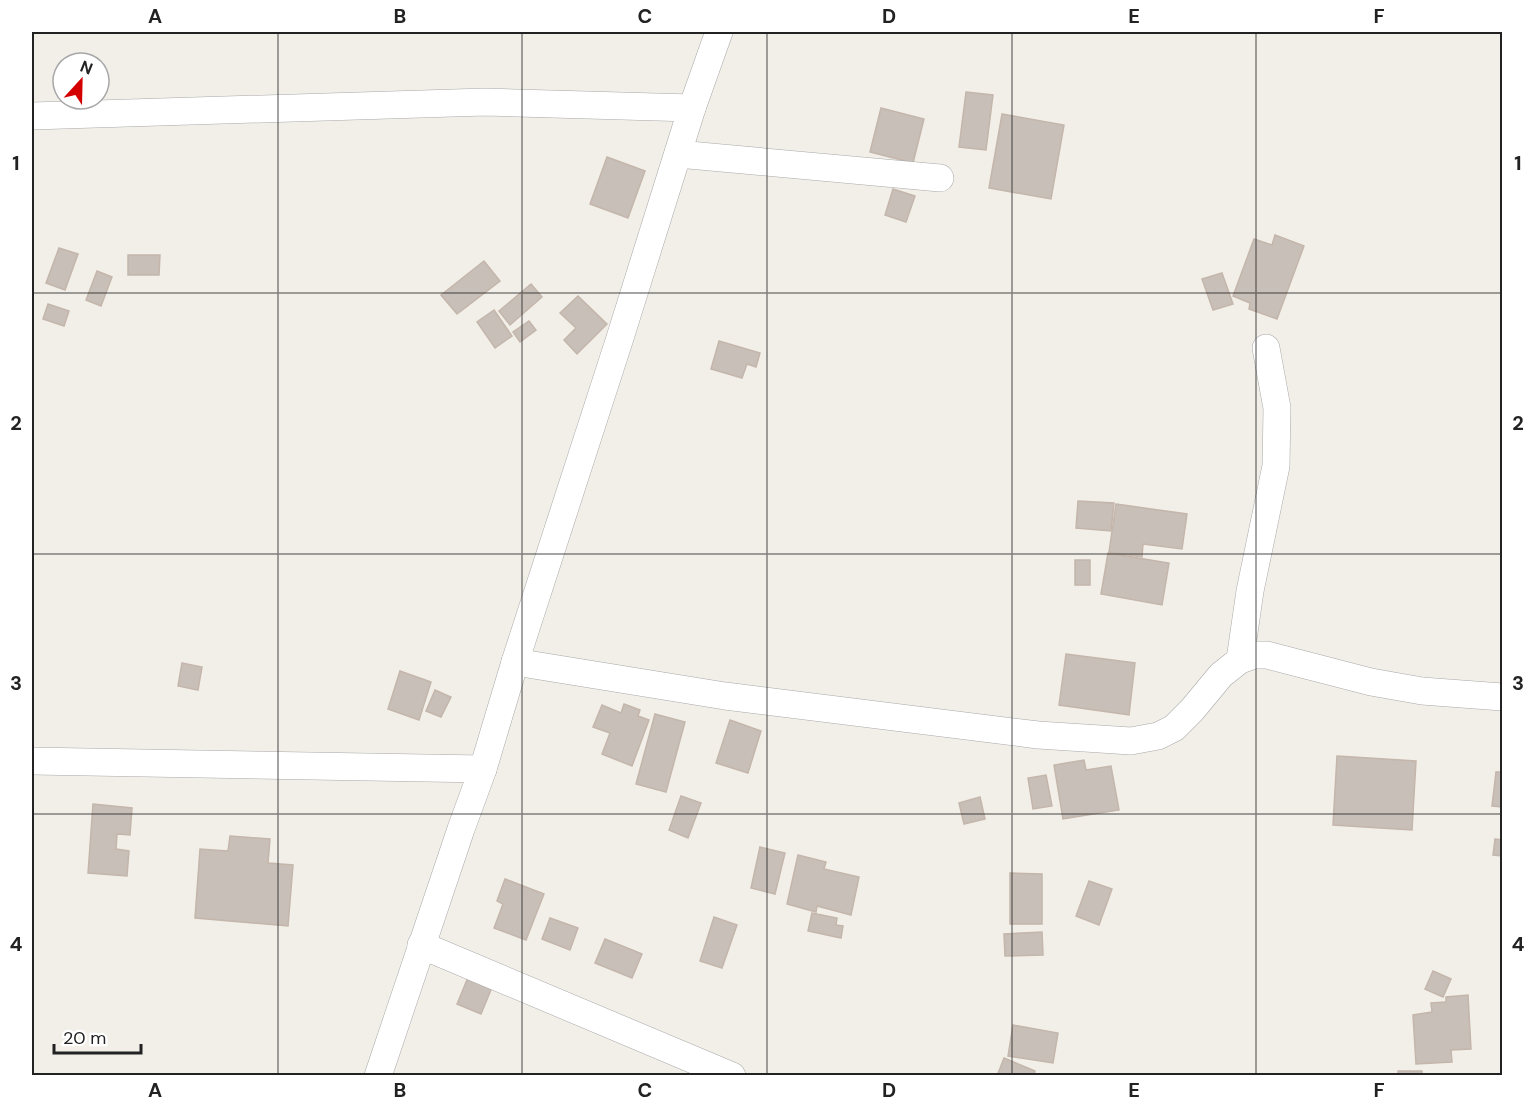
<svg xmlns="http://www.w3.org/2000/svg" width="1534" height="1107" viewBox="0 0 1534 1107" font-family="'DM Sans',sans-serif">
	<rect width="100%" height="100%" fill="#f2efe9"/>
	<g fill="#c7bfb8" stroke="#c4b6ab" stroke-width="1.5">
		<polygon points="966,92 993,95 986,150 959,147"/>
		<polygon points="881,108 924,119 913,163 870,152"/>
		<polygon points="1002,114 1064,125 1051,199 989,188"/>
		<polygon points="607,157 645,171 628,218 590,204"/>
		<polygon points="893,189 915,196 906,222 885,215"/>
		<polygon points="1275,235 1304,246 1277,319 1249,309 1250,303 1233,296 1254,239 1272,245"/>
		<polygon points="59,248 78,254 65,290 46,283"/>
		<polygon points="128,255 160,255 159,275 128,275"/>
		<polygon points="484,261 500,281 457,314 441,295"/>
		<polygon points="97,271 112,277 101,306 86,300"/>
		<polygon points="1222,273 1233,304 1213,310 1202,279"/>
		<polygon points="531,284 542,297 510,325 499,311"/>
		<polygon points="578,296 607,324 577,354 564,340 576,328 560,313"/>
		<polygon points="48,304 69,311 64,326 43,319"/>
		<polygon points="494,310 512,336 495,348 477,322"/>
		<polygon points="529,321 536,330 520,342 513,332"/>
		<polygon points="719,341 760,353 756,367 747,364 742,378 711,369"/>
		<polygon points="1078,501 1114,503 1111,531 1076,528"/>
		<polygon points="1116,504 1187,514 1182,549 1143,544 1142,557 1109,552"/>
		<polygon points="1108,553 1169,563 1162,605 1101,594"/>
		<rect x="1075" y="560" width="15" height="25"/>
		<polygon points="1066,654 1135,663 1129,715 1059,705"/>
		<polygon points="182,663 202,667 198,690 178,686"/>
		<polygon points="400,671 431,682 419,720 388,709"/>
		<polygon points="435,690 451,697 441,717 426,711"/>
		<polygon points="624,704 640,710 638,716 649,720 632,766 602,754 610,733 593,727 602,705 621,713"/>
		<polygon points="655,714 685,722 666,792 636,784"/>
		<polygon points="730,720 761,731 748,773 716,763"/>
		<polygon points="1337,756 1416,761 1412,830 1333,825"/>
		<polygon points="1084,760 1086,770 1111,766 1119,810 1063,819 1054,765"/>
		<polygon points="1496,772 1502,772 1502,807 1492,806"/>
		<polygon points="1046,775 1052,806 1033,809 1028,778"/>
		<polygon points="681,796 701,803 688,838 669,830"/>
		<polygon points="980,797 985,819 964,824 959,803"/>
		<polygon points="93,804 132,808 130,835 117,834 116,849 129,851 127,876 88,873"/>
		<polygon points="230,836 270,839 268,863 293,865 288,926 195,918 200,849 228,851"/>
		<polygon points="1495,839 1502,840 1502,856 1493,855"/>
		<polygon points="760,847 785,853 775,894 751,888"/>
		<polygon points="798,855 826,862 824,869 859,877 851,915 817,906 816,912 787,904"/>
		<polygon points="1010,873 1042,874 1042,924 1010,924"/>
		<polygon points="505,879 544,894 526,940 494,928 503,904 497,901"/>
		<polygon points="1089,881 1112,889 1099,925 1076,916"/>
		<polygon points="812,913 837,918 836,925 843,926 841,938 808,931"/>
		<polygon points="714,917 737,925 722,968 700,961"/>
		<polygon points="550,918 578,928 570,950 542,939"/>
		<polygon points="1042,932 1043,955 1005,956 1004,934"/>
		<polygon points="605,939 642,954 632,978 595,963"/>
		<polygon points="1433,971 1451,979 1443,997 1425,989"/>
		<polygon points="469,975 493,985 481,1014 457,1004"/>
		<polygon points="1468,995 1471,1049 1451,1050 1452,1062 1416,1064 1413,1015 1432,1012 1431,1003 1446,1002 1446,997"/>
		<polygon points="1013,1025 1058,1033 1053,1063 1008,1056"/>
		<polygon points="1004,1058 1035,1071 1034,1076 997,1076"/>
		<rect x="1398" y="1071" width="24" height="5"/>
	</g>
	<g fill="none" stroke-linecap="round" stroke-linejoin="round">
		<g stroke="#a9a9a9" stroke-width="28">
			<g id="street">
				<polyline points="32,116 485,102 692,108"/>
				<polyline points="678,154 940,178"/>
				<polyline points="1240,660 1250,591 1276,466 1277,408 1266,348"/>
				<polyline points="515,662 725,696 1038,735 1131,741 1158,736 1174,728 1192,710 1221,675 1240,660 1254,655 1267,655 1371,682 1422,691 1502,697"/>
				<polyline points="32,761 483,769"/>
				<polyline points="421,945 732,1076"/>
				<polyline points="378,1076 461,829 483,769 515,662 619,341 692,108 719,32"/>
			</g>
		</g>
		<use href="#street" stroke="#fff" stroke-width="27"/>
	</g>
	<path fill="none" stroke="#222" stroke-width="1.5" stroke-opacity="0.55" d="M278,32V1076M522,32V1076M767,32V1076M1012,32V1076M1256,32V1076M32,293H1502M32,554H1502M32,814H1502"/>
	<rect width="1534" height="1107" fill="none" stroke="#ffffff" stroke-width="66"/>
	<g transform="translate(81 81) rotate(22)"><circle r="28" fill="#ffffff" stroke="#a7a7a7" stroke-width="1.5"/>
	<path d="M0-4.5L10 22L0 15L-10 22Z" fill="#d40000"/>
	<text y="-9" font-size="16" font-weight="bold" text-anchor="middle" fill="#222222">N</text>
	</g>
	<path d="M54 1044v9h87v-9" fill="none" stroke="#222222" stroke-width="3"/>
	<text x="63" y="1044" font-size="18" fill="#222222" stroke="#ffffff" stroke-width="4.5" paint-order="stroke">20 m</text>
	<rect x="33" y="33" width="1468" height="1041" fill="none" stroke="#222" stroke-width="2"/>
	<g font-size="20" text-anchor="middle" font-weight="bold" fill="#222">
		<text x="155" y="23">A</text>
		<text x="400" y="23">B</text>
		<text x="645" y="23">C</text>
		<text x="889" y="23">D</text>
		<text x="1134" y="23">E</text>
		<text x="1379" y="23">F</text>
		<text x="16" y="170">1</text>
		<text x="1518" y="170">1</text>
		<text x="16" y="430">2</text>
		<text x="1518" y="430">2</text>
		<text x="16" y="690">3</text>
		<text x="1518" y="690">3</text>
		<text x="16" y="951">4</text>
		<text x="1518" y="951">4</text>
		<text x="155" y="1097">A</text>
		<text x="400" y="1097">B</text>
		<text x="645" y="1097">C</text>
		<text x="889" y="1097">D</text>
		<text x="1134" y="1097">E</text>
		<text x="1379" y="1097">F</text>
	</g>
</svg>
